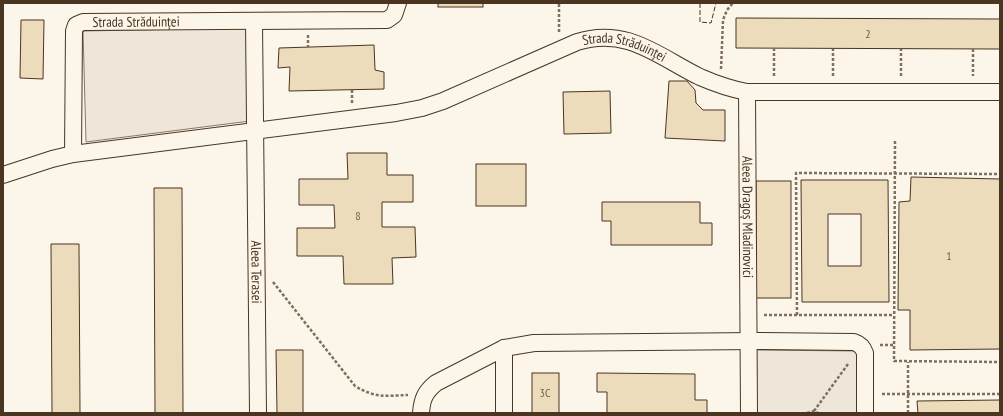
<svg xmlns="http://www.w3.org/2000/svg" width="1003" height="416" viewBox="0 0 1003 416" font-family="'PT Sans Narrow',sans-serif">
	<rect width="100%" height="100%" fill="#fbf6e9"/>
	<g fill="#ede6d9" stroke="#887966">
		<polygon points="249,28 250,121 86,142 83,31"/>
		<polygon points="756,350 857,351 857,413 756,413"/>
	</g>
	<g fill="#ecdcbc" stroke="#4a3520" fill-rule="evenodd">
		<rect x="438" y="3" width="45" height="4"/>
		<polygon points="736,18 1000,19 1000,49 736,48"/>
		<polygon points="21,20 44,20 43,79 20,78"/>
		<polygon points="374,45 375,70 384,72 384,89 289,91 290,67 278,68 279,48"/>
		<polygon points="669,81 687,81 695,90 696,103 703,110 725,110 725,141 665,138"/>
		<polygon points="610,91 611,133 564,134 563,92"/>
		<polygon points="347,153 387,153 387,175 413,175 413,202 382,202 382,227 415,227 416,257 392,258 393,284 344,284 343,256 297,256 297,228 335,228 334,205 299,205 299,179 348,179"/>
		<rect x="476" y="164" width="50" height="42"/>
		<polygon points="911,177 1000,179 1000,349 910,350 910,310 898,310 899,202 910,201"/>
		<path d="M801,180H888L889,302H802ZM828,214H861V266H828Z"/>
		<rect x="756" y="181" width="35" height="117"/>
		<polygon points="154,188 182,188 183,413 155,413"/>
		<polygon points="602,202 700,202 700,223 712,223 712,245 611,245 611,221 602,221"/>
		<polygon points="51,244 79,244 80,413 52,413"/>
		<polygon points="276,350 303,350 303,413 277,413"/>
		<rect x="532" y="373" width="27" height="40"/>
		<polygon points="597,373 695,374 695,400 707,400 707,413 607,413 607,392 597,392"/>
		<polygon points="1000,400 1000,413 918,413 917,401"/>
	</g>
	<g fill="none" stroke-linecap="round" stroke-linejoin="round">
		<g stroke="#4a3520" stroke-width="18">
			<g id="minor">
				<path id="s1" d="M254,22L258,413"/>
				<path id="s2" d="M747,92L749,413"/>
				<path id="s3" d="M73,154L74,31L76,25L83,22L387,20L394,15L398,3"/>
				<path id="s4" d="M3,175L52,159L73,154L396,113L422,108L443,101L577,42C627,26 659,57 700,77C716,84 731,89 747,92H1000"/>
				<polyline points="504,348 504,413"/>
				<path d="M421,413C422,399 425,392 436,383L504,348L534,343L757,341L854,342C860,344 863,347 865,353V413"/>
			</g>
		</g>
		<g stroke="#7f6f5c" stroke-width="2.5" stroke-dasharray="3 2" stroke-linecap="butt">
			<polyline points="559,32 559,3"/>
			<polyline points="308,35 308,47"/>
			<polyline points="973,49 973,76"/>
			<polyline points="721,69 723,20 727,10 733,3"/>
			<polyline points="774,76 774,48"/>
			<polyline points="833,76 833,49"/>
			<polyline points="901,76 901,49"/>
			<polyline points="352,90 352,103"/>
			<polyline points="895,141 894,361 1000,362"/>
			<path d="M273,282L355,386C375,398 385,396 408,395"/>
			<polyline points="764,315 894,315"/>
			<polyline points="797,315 796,173 1000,174"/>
			<polyline points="880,345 894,345"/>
			<polyline points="882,394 1000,394"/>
			<polyline points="814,411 848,364"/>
			<polyline points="807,413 814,411 818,413"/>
			<polyline points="908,413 908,362"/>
		</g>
		<use href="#minor" stroke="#fbf6e9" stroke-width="16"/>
		<polyline stroke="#4a3520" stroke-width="1" stroke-dasharray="5 2" stroke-linecap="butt" points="700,3 700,22 711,23 716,3"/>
	</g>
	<g text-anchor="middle" stroke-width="3" stroke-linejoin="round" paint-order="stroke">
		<g font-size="12" fill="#725f47">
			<text x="868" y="38">2</text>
			<text x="358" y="220">8</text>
			<text x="949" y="260">1</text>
			<text x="545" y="397">3C</text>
		</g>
		<g font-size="14" fill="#4a3520" stroke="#fbf6e9">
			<text dy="5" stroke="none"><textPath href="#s3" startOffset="190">Strada Străduinței</textPath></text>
			<text dy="5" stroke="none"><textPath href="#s4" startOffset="643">Strada Străduinței</textPath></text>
			<text dy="5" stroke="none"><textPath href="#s2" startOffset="125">Aleea Dragoș Mladinovici</textPath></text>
			<text dy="5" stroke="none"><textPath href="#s1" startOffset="250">Aleea Terasei</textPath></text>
		</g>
	</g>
	<rect width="1003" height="416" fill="none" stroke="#4a3520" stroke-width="8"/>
</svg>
